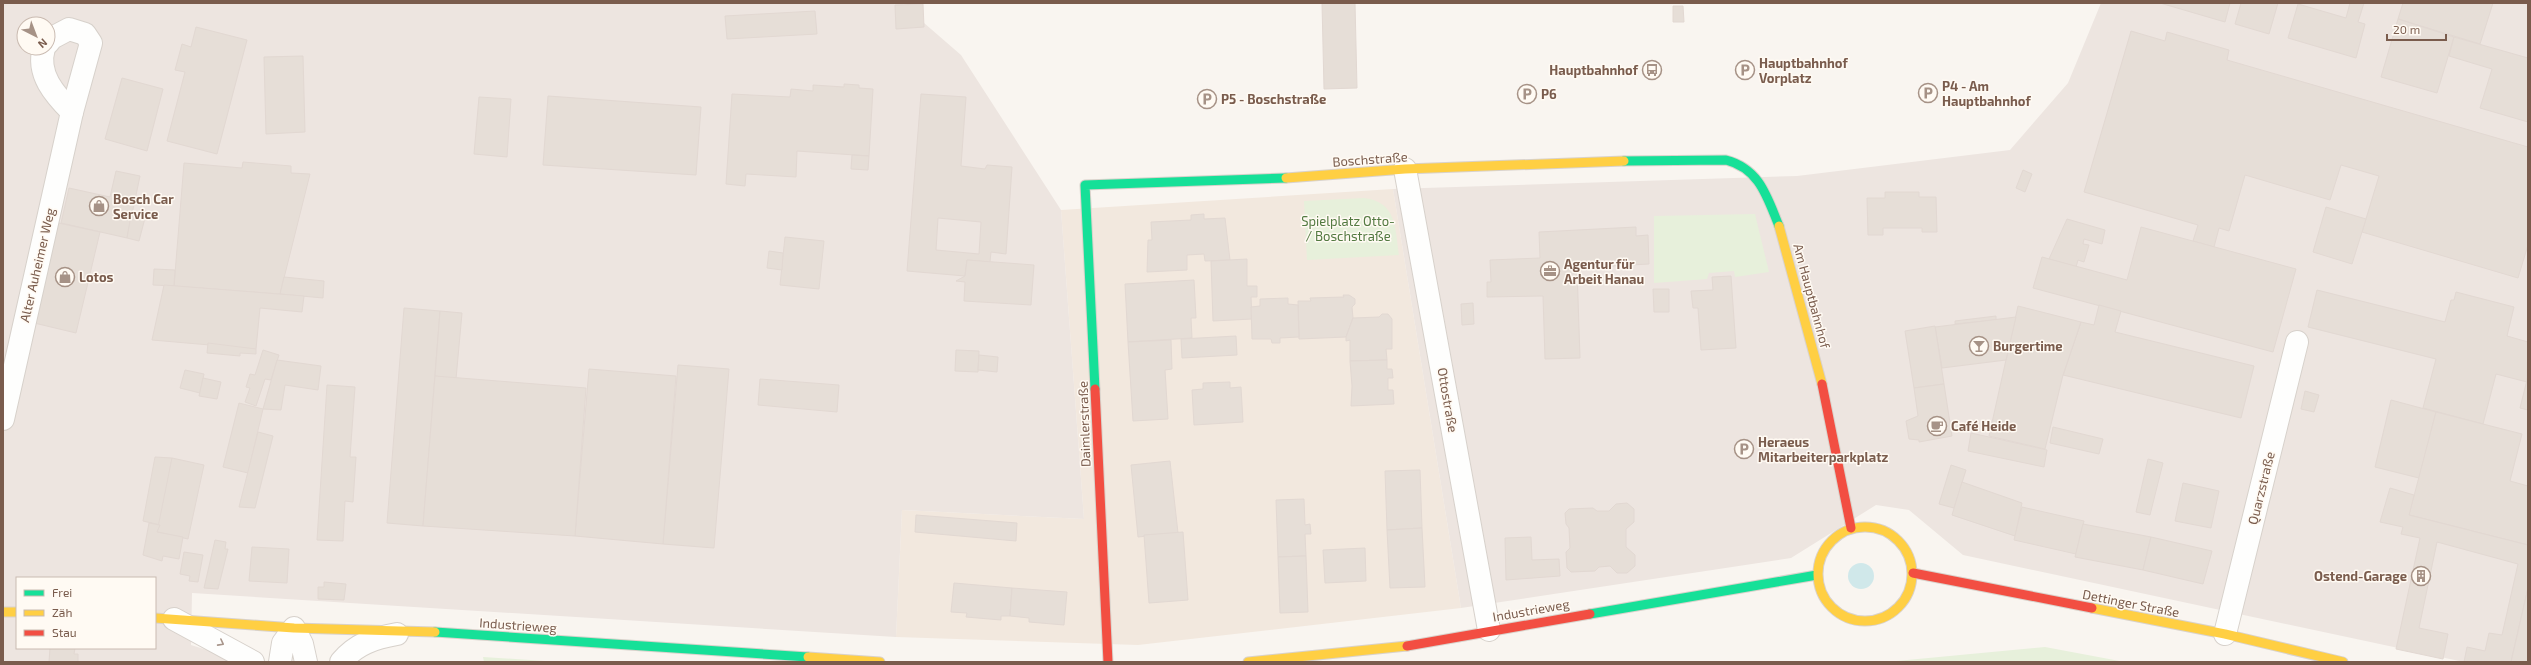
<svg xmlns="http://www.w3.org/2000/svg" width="2531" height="665" viewBox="0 0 2531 665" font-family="'Exo 2',sans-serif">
	<rect width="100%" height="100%" fill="#f9f5f0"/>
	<polygon fill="#f2e8de" points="1393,189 1461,608 1138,645 896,637 902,510 1084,519 1061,210"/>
	<g fill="#ede5e0" fill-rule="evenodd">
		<path d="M3,3H901L961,55L1061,210L1084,519L902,510L896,637L192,593L191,645L226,656L234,662H3ZM24,24H48V48H24ZM17,578H155V648H17Z"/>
		<polygon points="2101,3 2528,3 2528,591 2513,662 2464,662 1963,555 1909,510 1876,505 1791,558 1461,608 1393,189 1797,176 2010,150 2068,83"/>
	</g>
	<g fill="#e7f0db">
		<path d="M1364,198C1397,202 1395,228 1399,255L1307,260L1304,201Z"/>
		<polygon points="1755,214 1769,272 1735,277 1734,271 1709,273 1707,279 1654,283 1654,216"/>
		<polygon points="2045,647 2125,662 1886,662"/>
		<polygon points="483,657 560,662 484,662"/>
	</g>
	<circle fill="#d0e8ea" cx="1861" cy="576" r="13"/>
	<g fill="#e6ded7" stroke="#e2d8d2" fill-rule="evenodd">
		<polygon points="1322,3 1355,3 1357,88 1324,89"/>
		<polygon points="2160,3 2230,3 2225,22"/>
		<polygon points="2241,3 2278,3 2269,34 2235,24"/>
		<polygon points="2350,3 2364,3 2358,22 2365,24 2356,58 2288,38 2298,4 2346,18"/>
		<polygon points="2403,3 2493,3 2480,44 2398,19"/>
		<polygon points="923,4 924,27 896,29 895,5"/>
		<polygon points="1673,6 1683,6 1684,22 1673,22"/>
		<polygon points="815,11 817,34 727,39 725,16"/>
		<polygon points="2398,19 2454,37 2437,93 2381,77"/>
		<polygon points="196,27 247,40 217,154 167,141 185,72 175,70 182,44 191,47"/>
		<polygon points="2131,31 2165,41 2167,32 2229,50 2227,60 2528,147 2528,245 2518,278 2362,232 2379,176 2341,165 2330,200 2245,175 2229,231 2219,228 2214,247 2193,241 2198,225 2084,192"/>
		<polygon points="2454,37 2528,58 2528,122 2480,108 2492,69 2449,56"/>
		<polygon points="303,56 305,132 266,134 264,57"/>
		<polygon points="122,78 163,89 147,151 105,139"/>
		<polygon points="844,84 859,85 859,88 873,89 869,156 797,151 796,177 746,174 745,186 726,184 732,94 790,97 791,89 813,91 813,85 844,87"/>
		<path d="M921,94L966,97L961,166L985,169L987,165L1012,167L1006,254L991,252L990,262L967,260L965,276L907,271ZM938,218L981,222L979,254L936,250Z"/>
		<polygon points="548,96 701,107 696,175 543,165"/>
		<polygon points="479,97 511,99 507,157 474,154"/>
		<polygon points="852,155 869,156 868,170 851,169"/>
		<polygon points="243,162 291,166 291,173 310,174 280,294 174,286 184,163 242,168"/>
		<polygon points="2023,170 2032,174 2025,192 2016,188"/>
		<polygon points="116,171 140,176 127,238 61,223 69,188 110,197"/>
		<polygon points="1885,192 1919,192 1919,197 1936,197 1937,232 1922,232 1922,228 1883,228 1883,235 1868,235 1867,198 1885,198"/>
		<polygon points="2326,207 2366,219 2352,264 2313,252"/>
		<polygon points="1204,214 1204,219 1225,218 1230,260 1205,261 1204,254 1187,255 1187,270 1147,272 1148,240 1152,240 1151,222 1191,220 1191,215"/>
		<polygon points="131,215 145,218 139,241 127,238"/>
		<polygon points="2067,219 2105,230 2102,244 2084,239 2083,244 2089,245 2084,262 2078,260 2076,267 2049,259"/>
		<polygon points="54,222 100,232 76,333 30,322"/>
		<polygon points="1636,227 1636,236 1648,235 1649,264 1577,268 1580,358 1545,359 1543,296 1487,297 1487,282 1491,282 1490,260 1540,258 1539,232"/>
		<polygon points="2141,227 2296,269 2273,352 2033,288 2042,257 2127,280"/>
		<polygon points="785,237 824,241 819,289 780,285"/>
		<polygon points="769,251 783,253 782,270 767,268"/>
		<polygon points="1247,259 1247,286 1257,286 1257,297 1251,297 1252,319 1213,321 1211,261"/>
		<polygon points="967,260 1034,265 1031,305 964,301 965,282 956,281 965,276"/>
		<polygon points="154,269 175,270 174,286 153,285"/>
		<polygon points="1731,276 1736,348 1701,350 1698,308 1693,308 1691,291 1713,290 1712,277"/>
		<polygon points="284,277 324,281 323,298 280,294"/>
		<polygon points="1194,280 1196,318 1191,318 1192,338 1128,342 1125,284"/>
		<polygon points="164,285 304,296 302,312 260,308 256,349 152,340"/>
		<polygon points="1653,289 1669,289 1669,312 1654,312"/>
		<polygon points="2317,290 2445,322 2451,300 2454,300 2456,292 2514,307 2507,336 2528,342 2527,382 2496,374 2483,424 2423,408 2436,359 2308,327"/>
		<polygon points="1343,295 1349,295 1355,299 1355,304 1352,307 1353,318 1346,337 1299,339 1298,301 1311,301 1310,298 1344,297"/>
		<polygon points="1288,298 1288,304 1298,305 1299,337 1280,338 1280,343 1272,343 1271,339 1252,339 1251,307 1260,306 1260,299"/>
		<polygon points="1473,303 1474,324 1462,325 1461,304"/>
		<polygon points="2099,305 2121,311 2115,332 2254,366 2241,418 2063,375 2081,322 2094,325"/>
		<polygon points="2018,306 2081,322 2063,375 2045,449 1989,436"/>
		<polygon points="404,308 440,311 423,526 387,523"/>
		<polygon points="440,311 462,313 456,379 435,376"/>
		<polygon points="1382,314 1388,314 1392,319 1392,349 1386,349 1387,360 1350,361 1350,340 1346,341 1346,337 1353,318 1379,317"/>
		<polygon points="1996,316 1996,320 1955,324 1955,321"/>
		<polygon points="2016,317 2006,360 1942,368 1935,327"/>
		<polygon points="1935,326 1944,384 1914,388 1905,331"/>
		<polygon points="1236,336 1237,355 1182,358 1181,339"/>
		<polygon points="1171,340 1172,369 1165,370 1168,419 1133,421 1128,342"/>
		<polygon points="208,343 256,349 256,354 240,353 240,356 207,353"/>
		<polygon points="263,350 279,355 271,380 265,379 256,406 245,402 250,388 246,387 250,374 255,375"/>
		<polygon points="956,350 979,351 978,372 955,371"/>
		<polygon points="979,355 998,357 997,372 978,370"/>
		<polygon points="277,360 321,366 318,390 285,385 281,410 263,409"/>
		<polygon points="1387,360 1387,369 1392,369 1393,378 1388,378 1388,390 1393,390 1394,404 1351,406 1352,386 1350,361"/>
		<polygon points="678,365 729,369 714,548 663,544"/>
		<polygon points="589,369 676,376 663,544 575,536"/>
		<polygon points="185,370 204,374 200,393 180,388"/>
		<polygon points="435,376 586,388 575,536 423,526"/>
		<polygon points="2528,376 2528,410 2520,408"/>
		<polygon points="203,378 221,382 217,399 199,396"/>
		<polygon points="760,379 839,385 837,412 758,405"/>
		<polygon points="1230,382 1230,388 1241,387 1243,422 1194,425 1192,390 1203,389 1203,383"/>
		<polygon points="1944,384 1952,436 1919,442 1919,440 1909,439 1906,421 1918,416 1914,388"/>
		<polygon points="327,385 355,387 350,457 356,457 353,502 345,501 343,541 317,540"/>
		<polygon points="2305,391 2319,395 2314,412 2301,409"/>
		<polygon points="2391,400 2436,412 2419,478 2375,467"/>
		<polygon points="239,403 263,409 248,473 223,467"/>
		<polygon points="2436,412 2522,434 2510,481 2528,486 2528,545 2409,515"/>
		<polygon points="2053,427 2103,439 2099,454 2050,443"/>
		<polygon points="258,432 273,436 255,508 239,507"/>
		<polygon points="1971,433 2047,450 2044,467 1968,451"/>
		<polygon points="155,457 172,458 160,525 143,521"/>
		<polygon points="172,458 204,465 188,539 157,532"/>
		<polygon points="2148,459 2163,463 2150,515 2136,512"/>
		<polygon points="1170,461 1178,533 1138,537 1131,465"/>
		<polygon points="1951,465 1966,470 1954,508 1939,504"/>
		<polygon points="1420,470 1422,528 1387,530 1385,471"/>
		<polygon points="1962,482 2022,503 2015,536 1952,515"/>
		<polygon points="2183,483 2219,491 2211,528 2175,521"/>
		<polygon points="2390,488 2414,495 2409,515 2528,545 2528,588 2511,662 2464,662 2467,647 2485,651 2489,633 2502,635 2518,564 2437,542 2419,628 2448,634 2443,659 2396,649 2420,538 2401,534 2403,527 2380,522"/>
		<polygon points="1304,499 1305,525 1310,524 1311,534 1305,534 1306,556 1278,557 1276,500"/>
		<polygon points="1627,503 1634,509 1634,522 1626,529 1626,547 1635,555 1635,566 1627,573 1617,573 1610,566 1599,567 1595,571 1571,572 1567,568 1566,552 1570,548 1569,528 1566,524 1565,513 1569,509 1593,508 1597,511 1609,511 1616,504"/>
		<polygon points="2022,507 2084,521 2076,554 2014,540"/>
		<polygon points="916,515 1017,523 1016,541 915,532"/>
		<polygon points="149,523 160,525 157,532 183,537 179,559 163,556 162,561 143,555"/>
		<polygon points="2083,524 2151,537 2143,570 2075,557"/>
		<polygon points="1422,528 1425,587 1390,588 1387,530"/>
		<polygon points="1183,532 1188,600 1149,603 1144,535"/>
		<polygon points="1531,537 1532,560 1559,559 1560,576 1506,580 1505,538"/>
		<polygon points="2151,537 2212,551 2203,584 2143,570"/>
		<polygon points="215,540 226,542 225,549 228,549 218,589 204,588"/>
		<polygon points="252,547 289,549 287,583 249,581"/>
		<polygon points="1365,548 1366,581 1325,583 1323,550"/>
		<polygon points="184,552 203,555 198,582 189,581 190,576 180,574"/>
		<polygon points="1306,556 1308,612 1280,613 1278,557"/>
		<polygon points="324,582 346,584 344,600 318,599 318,587 324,587"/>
		<polygon points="954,583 1012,588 1010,616 1001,616 1001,620 966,617 967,613 951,612"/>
		<polygon points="1012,588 1067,592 1064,625 1029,622 1029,618 1010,616"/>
		<polygon points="2528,588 2528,662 2511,662"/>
		<polygon points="50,648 75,648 74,654 78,654 78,662 49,662"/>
	</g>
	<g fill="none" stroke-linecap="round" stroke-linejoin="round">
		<g stroke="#d7d1cb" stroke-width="24">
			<g id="street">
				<path d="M44,48C36,74 55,95 72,112"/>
				<polyline points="1405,169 1489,630"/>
				<polyline points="3,419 72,112 91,43 85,34 69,29 52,38 48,43"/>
				<polyline points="174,619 253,662"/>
				<polyline points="2225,634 2297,342"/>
				<polyline points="280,662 283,643 294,628 302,644 306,662"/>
				<path d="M341,662C356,644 374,638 397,634"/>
			</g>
		</g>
		<g stroke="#d9d2cb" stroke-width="11">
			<g id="fast">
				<path d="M1624,161L1726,160C1760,169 1767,197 1779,226"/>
				<polyline points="1095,389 1085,185 1286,178"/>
				<polyline points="1590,614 1817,575"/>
				<polyline points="435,632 808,657"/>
			</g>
		</g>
		<g stroke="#d9d2cb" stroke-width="11">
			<g id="slow">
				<polyline points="1286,178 1405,169 1624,161"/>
				<polyline points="1779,226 1822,384"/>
				<circle cx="1865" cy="574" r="47"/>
				<polyline points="2092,608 2225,634 2343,662"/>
				<polyline points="3,612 17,612"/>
				<polyline points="155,618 294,628 435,632"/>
				<polyline points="808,657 880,662"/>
				<polyline points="1248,662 1407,646"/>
			</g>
		</g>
		<g stroke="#d9d2cb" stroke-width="11">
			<g id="jam">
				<polyline points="1822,384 1851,528"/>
				<polyline points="1095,389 1108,662"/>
				<polyline points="1913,573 2092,608"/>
				<polyline points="1407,646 1590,614"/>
			</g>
		</g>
		<use href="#street" stroke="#fefefd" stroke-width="22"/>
		<use href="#fast" stroke="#16e098" stroke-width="9"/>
		<use href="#slow" stroke="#ffcf43" stroke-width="9"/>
		<use href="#jam" stroke="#f24e42" stroke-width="9"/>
	</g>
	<defs><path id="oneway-chevron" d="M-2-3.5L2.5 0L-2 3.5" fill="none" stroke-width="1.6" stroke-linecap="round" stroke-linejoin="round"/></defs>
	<use stroke="#a8958b" href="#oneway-chevron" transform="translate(221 643) rotate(28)"/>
	<defs>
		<g id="bus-ring" transform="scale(1)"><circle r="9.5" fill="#fffaf3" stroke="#a69286" stroke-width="1.5"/><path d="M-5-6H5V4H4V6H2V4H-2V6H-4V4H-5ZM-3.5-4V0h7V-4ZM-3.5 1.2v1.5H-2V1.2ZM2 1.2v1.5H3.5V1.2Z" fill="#a69286"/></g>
		<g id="parking-ring" transform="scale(1)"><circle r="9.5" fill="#fffaf3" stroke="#a69286" stroke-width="1.5"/><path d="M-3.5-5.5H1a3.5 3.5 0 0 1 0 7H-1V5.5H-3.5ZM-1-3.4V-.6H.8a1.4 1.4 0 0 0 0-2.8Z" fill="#a69286"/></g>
		<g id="shop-ring" transform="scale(1)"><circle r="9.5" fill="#fffaf3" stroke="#a69286" stroke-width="1.5"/><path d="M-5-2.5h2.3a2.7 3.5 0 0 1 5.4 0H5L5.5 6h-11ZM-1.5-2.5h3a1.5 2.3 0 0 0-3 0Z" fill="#a69286"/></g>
		<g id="office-ring" transform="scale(1)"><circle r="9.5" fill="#fffaf3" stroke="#a69286" stroke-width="1.5"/><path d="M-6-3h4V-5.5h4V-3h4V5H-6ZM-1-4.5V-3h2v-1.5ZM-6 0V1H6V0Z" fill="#a69286"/></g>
		<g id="bar-ring" transform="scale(1)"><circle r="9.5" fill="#fffaf3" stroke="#a69286" stroke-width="1.5"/><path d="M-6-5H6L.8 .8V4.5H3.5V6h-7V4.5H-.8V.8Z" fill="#a69286"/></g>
		<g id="cafe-ring" transform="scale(1)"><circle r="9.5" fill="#fffaf3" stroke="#a69286" stroke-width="1.5"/><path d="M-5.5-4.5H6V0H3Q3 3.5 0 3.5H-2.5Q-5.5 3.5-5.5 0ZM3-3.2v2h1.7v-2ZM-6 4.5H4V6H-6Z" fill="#a69286"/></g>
		<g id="building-ring" transform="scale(1)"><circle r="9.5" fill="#fffaf3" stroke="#a69286" stroke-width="1.5"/><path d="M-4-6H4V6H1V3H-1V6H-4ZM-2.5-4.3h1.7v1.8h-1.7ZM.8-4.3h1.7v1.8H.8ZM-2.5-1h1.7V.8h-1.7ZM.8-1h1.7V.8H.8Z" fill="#a69286"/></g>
	</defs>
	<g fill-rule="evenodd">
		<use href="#bus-ring" x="1652" y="70"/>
		<use href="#parking-ring" x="1745" y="70"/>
		<use href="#parking-ring" x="1928" y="93"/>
		<use href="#parking-ring" x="1527" y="94"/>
		<use href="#parking-ring" x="1207" y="99"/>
		<use href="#shop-ring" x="99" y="206"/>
		<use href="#office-ring" x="1550" y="271"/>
		<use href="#shop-ring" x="65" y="277"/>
		<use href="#bar-ring" x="1979" y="346"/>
		<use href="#cafe-ring" x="1937" y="426"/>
		<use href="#parking-ring" x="1744" y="449"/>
		<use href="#building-ring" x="2421" y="576"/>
	</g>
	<g text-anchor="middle" stroke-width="3" stroke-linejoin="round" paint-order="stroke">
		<g font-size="13" font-weight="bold" fill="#7a5c4d" stroke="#fffaf3" text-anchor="start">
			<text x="1759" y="68">Hauptbahnhof<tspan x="1759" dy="15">Vorplatz</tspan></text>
			<text x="1638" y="75" text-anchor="end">Hauptbahnhof</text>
			<text x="1942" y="91">P4 - Am<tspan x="1942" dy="15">Hauptbahnhof</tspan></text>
			<text x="1541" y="99">P6</text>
			<text x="1221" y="104">P5 - Boschstraße</text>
			<text x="113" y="204">Bosch Car<tspan x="113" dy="15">Service</tspan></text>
			<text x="1564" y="269">Agentur für<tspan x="1564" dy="15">Arbeit Hanau</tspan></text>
			<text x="79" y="282">Lotos</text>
			<text x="1993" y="351">Burgertime</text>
			<text x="1951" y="431">Café Heide</text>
			<text x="1758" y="447">Heraeus<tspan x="1758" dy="15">Mitarbeiterparkplatz</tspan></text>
			<text x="2407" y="581" text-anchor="end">Ostend-Garage</text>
		</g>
		<g font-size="13" fill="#7a5c4d" stroke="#fffaf3">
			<text transform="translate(1370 159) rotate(-4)" y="5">Boschstraße</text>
			<text transform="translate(37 265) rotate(-77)" y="5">Alter Auheimer Weg</text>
			<text transform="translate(1812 296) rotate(75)" y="5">Am Hauptbahnhof</text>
			<text transform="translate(1448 400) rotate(80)" y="5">Ottostraße</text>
			<text transform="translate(1084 424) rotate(-92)" y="5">Daimlerstraße</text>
			<text transform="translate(2261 488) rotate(-76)" y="5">Quarzstraße</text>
			<text transform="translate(2131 603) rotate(11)" y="5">Dettinger Straße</text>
			<text transform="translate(1531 610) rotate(-10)" y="5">Industrieweg</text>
			<text transform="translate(518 625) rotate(4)" y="5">Industrieweg</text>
		</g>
		<g font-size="13" fill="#537a41" stroke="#fffaf3">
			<text x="1348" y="226">Spielplatz Otto-<tspan x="1348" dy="15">/ Boschstraße</tspan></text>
		</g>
	</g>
	<rect width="2531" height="665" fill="none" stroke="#7a5c4d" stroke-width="8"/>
	<rect x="16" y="577" width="140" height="72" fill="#fffaf3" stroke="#cabbb1"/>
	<rect x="24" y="590" width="20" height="6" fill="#16e098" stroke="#cabbb1"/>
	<text x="52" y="597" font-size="12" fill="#7a5c4d">Frei</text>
	<rect x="24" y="610" width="20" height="6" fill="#ffcf43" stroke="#cabbb1"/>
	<text x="52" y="617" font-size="12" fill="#7a5c4d">Zäh</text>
	<rect x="24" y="630" width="20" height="6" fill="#f24e42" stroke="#cabbb1"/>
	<text x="52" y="637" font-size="12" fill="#7a5c4d">Stau</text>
	<g transform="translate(36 36) rotate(138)"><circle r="19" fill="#fffaf3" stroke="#cabbb1"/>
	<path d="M0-3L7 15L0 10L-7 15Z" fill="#a69286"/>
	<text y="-6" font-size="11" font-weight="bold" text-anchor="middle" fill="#7a5c4d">N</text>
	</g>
	<path d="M2387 34v6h59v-6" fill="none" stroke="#7a5c4d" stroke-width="2"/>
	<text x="2393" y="34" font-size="12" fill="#7a5c4d" stroke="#fffaf3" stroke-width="3" paint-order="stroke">20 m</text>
</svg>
